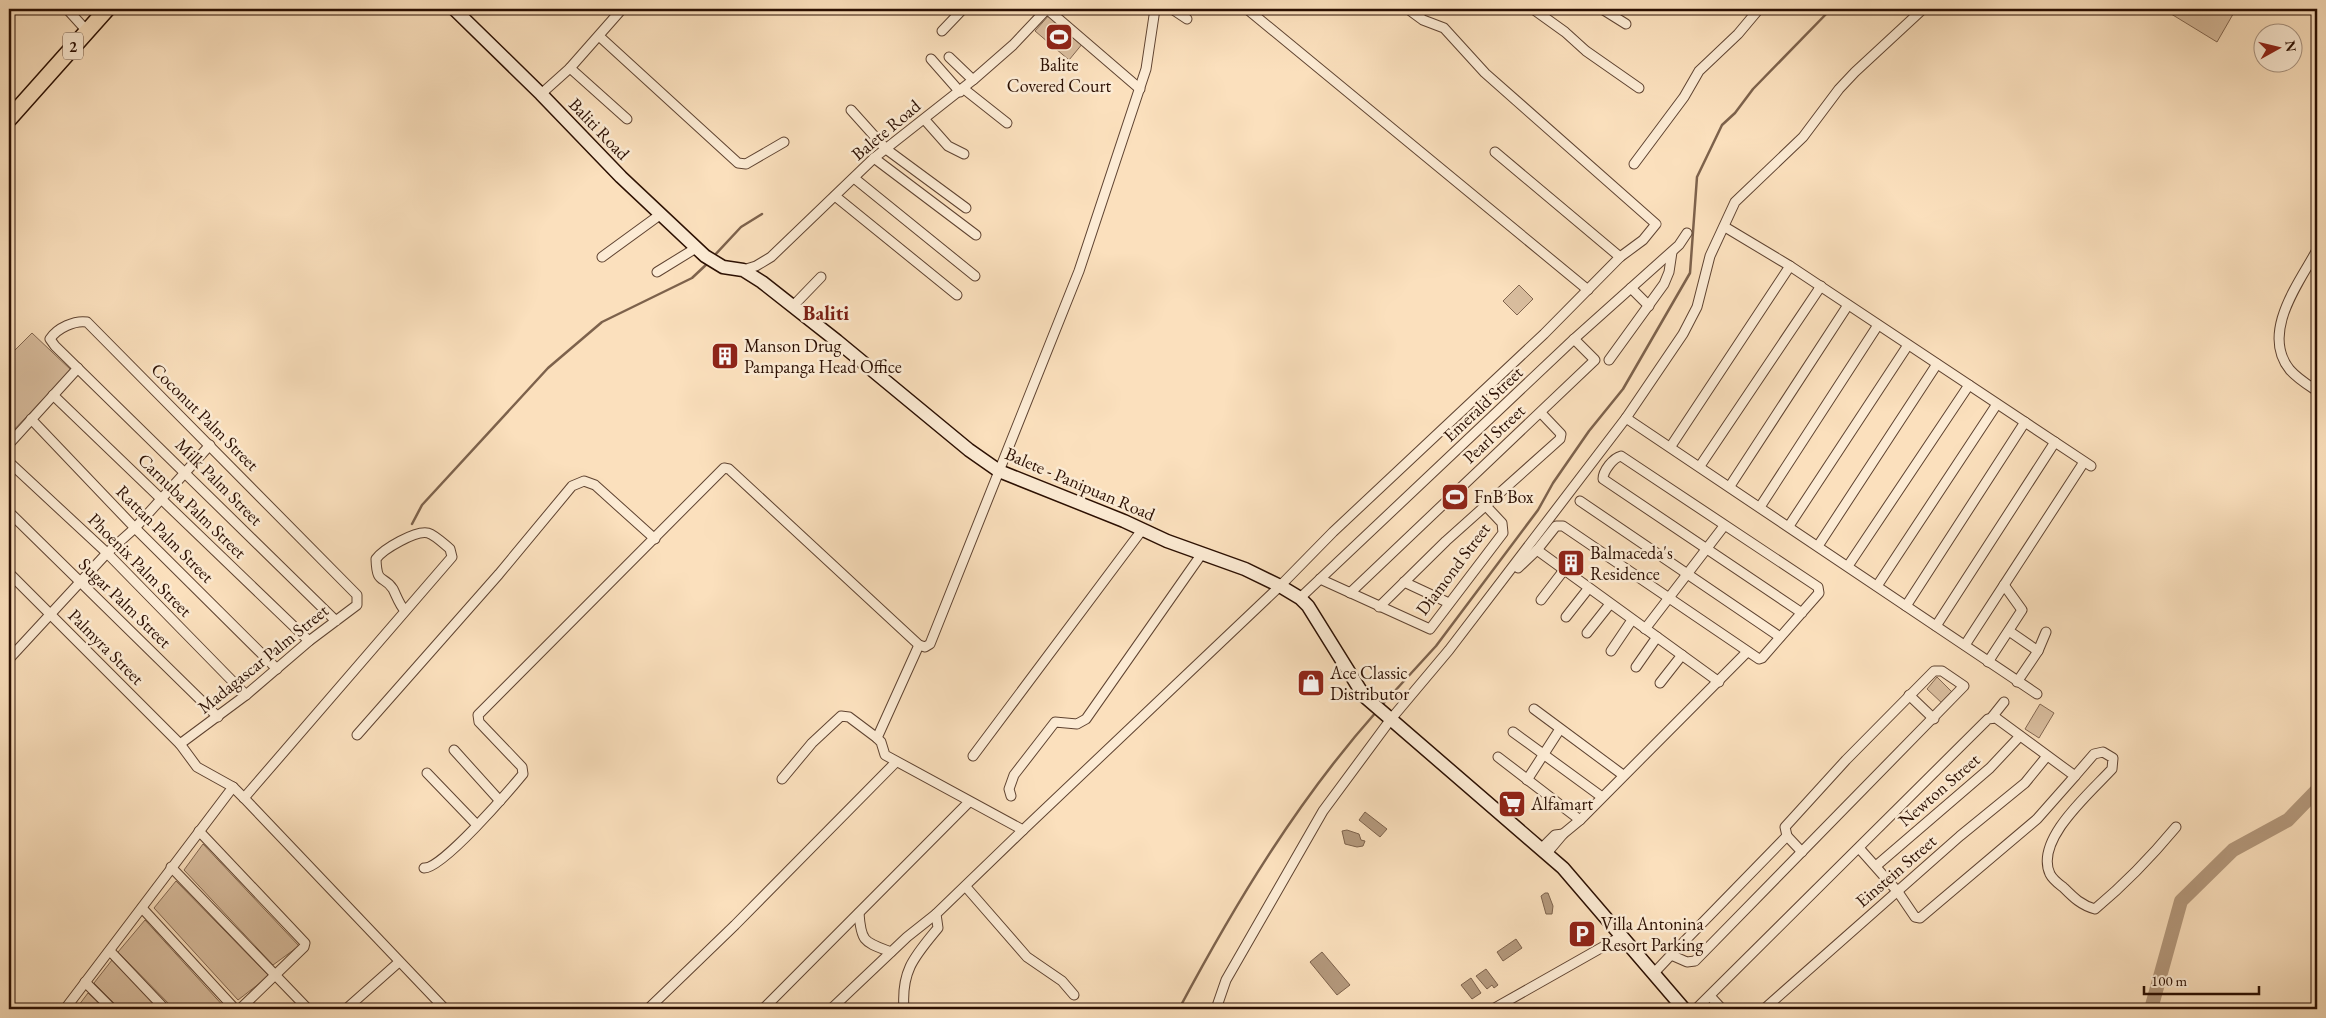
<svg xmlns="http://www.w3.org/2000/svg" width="2326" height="1018" viewBox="0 0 2326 1018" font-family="'EB Garamond',serif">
	<rect width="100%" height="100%" fill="#fbe0bd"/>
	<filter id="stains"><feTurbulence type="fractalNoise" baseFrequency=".004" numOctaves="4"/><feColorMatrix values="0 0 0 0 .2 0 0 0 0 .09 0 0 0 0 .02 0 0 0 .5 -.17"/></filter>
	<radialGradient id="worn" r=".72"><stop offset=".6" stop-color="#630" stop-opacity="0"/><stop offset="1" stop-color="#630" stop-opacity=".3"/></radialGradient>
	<g fill="#d8bc9d" stroke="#826650">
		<polygon points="2163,9 2236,9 2217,42"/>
		<polygon points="1050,14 1083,43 1069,60 1035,31"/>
		<polygon points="1519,285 1533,299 1517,315 1503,301"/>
		<polygon points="32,333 71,370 9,435 9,356"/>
		<polygon points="1937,677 1954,694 1944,705 1927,689"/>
		<polygon points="2040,704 2054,713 2039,738 2025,729"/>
		<polygon points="203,844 299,946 273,965 184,870"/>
		<polygon points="176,881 269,976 238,1000 154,908"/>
		<polygon points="145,920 226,1009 174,1009 118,952"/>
		<polygon points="112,960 159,1009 120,1009 94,983"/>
		<polygon points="88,993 105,1009 76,1009"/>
	</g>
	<g fill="#b4997d" stroke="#7d624c">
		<polygon points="1365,812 1387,829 1380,837 1359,820"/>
		<polygon points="1347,830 1359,834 1361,840 1365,841 1363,846 1357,847 1345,844 1342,831"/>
		<polygon points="1545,893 1548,893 1553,906 1552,914 1546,914 1541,896"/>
		<polygon points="1516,939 1522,948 1503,961 1497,952"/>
		<polygon points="1322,952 1350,985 1337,995 1310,962"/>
		<polygon points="1486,969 1498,985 1494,988 1492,985 1487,989 1476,976"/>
		<polygon points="1471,978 1481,993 1472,999 1461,985"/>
	</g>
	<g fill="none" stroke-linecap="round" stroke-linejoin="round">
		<g stroke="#7d624c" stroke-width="2.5">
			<polyline points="713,257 741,227 762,214"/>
			<polyline points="412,524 422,505 548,368 602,322 692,278 708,263"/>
			<polyline points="1382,705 1436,646 1538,510 1553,483 1589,431 1623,389 1690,273 1697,177 1722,125 1735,113 1753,89 1831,9"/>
			<path d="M1179,1009C1235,904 1297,801 1377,711"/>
		</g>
		<polyline stroke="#b4997d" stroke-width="14" points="2151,1009 2181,901 2233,850 2288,820 2317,790"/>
		<g stroke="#5f4331" stroke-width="11">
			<g id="minor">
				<polyline points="67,9 87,31"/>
				<polyline points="1047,9 1140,89"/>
				<polyline points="1172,9 1187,19"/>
				<polyline points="1247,9 1588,290"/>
				<polyline points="1533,9 1565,32 1586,51 1639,88"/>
				<polyline points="1602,9 1626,24"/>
				<polyline points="942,31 963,9"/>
				<polyline points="599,36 738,163 746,164 784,142"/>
				<polyline points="949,57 973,80"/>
				<polyline points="931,59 960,92"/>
				<polyline points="570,68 627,119"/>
				<polyline points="964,89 1007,123"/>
				<polyline points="541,94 570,68 622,9"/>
				<polyline points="851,110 886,149 966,208"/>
				<polyline points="925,120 948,146 964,154"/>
				<polyline points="1495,152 1620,257"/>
				<polyline points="874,158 976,235"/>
				<polyline points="1634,164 1684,97 1699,71 1738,34 1759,9"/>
				<polyline points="854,178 975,276"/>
				<polyline points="835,196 957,295"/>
				<polyline points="1725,227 1790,266 2091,466"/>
				<path d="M2317,250C2299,283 2260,333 2290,370C2298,379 2308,385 2317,391"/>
				<polyline points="602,257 661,214"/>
				<polyline points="743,270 756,266 771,257 874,158 973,80 1013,45 1047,9"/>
				<polyline points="657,272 696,248"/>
				<polyline points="1631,288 1649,306"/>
				<polyline points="793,306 821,277"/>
				<polyline points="1609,360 1664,284 1669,272 1672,252"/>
				<polyline points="53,395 309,641"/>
				<polyline points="1626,418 2037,694"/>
				<polyline points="31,419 135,528 277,669"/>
				<polyline points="9,444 78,368"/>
				<polyline points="1671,446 1790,266"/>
				<polyline points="9,462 107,553 246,695"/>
				<polyline points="1700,466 1821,286"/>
				<polyline points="1730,486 1848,305"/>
				<polyline points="1580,501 1780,637"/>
				<polyline points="1760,507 1878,325"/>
				<polyline points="9,512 218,717"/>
				<polyline points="1789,526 1908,345"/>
				<polyline points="1818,546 1937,364"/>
				<polyline points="1537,550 1719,682"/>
				<polyline points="1848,566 1969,385"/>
				<path d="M1518,568L1537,550L1556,526H1563L1759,659L1762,658L1819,593L1818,587L1621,456C1613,458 1603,471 1603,479L1802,613"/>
				<polyline points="9,573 180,744 197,767 233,787 244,798 445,1009"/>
				<polyline points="1320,579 1430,629 1503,533 1502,523 1486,506"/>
				<polyline points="1404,582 1449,603"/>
				<polyline points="1877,586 1997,404"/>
				<polyline points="1350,593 1595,360 1574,339"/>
				<polyline points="1300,598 1574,339 1679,245 1687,233"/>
				<polyline points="1541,600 1564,570"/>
				<polyline points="1906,606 2025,422"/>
				<polyline points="1379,607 1446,541 1560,439 1561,434 1541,413"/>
				<polyline points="1566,617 1588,589"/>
				<polyline points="1936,626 2055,442"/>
				<polyline points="1645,629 1724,526"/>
				<polyline points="2009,631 2038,651"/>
				<polyline points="1587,633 1610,604"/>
				<polyline points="919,645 877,738 881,742 885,755 1023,830 1280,586 1333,532 1544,334 1620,257 1643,240 1656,224 1485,73 1444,28 1423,20 1408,9"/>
				<polyline points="1965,645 2084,462"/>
				<polyline points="1611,651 1632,620"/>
				<polyline points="9,659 107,553 135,528 210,445"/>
				<polyline points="1988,662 2022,610 2004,585"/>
				<polyline points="1636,667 1657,637"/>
				<polyline points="2017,682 2038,651 2046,632"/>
				<polyline points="1660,683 1682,655"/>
				<polyline points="1909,695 1934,719"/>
				<polyline points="1534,709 1623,775"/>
				<polyline points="1992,717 2004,702"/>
				<polyline points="1513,732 1602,797"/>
				<polyline points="357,735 499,574 572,486 584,481 595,485 655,539"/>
				<path d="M180,744L246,695L309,641L357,605V595L87,322C75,320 57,328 50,339L55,346L336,621"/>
				<polyline points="454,750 500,801"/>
				<polyline points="973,756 1142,530"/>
				<polyline points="1498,757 1580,820"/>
				<polyline points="427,773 477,825"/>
				<path d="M2075,776L2094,754L2103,752L2113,758L2112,769C2091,792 2034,840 2050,874C2053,880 2059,884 2064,888C2074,898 2081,905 2095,909C2125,884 2151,857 2176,827"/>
				<polyline points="782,779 812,743 841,716 849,717 877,738"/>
				<polyline points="1527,780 1560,729"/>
				<polyline points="1011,796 1009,789 1014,775 1055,722 1077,724 1086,719 1201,555"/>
				<path d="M244,798L452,557L450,549C444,544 435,535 428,533C416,530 383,549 376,559C377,586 383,574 393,589C397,597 399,604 405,611"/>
				<polyline points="199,831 305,943 304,947 240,1009"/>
				<polyline points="1787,836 1802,852"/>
				<polyline points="1542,848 1555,835 1563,834"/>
				<polyline points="1547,853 1563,834 1580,820 1747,652"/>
				<polyline points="1876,866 1990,768 2020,736"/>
				<polyline points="171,867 308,1009"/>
				<path d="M424,868C442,869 509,791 523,774L522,767L479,722L478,715L724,468L729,469L919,645L925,647L930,644L1079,271L1146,69L1155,9"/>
				<polyline points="966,887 1027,957 1062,981 1074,995"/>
				<polyline points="142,908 235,1009"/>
				<path d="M859,913C861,943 865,942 891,952"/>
				<polyline points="110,951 165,1009"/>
				<polyline points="1654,973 1671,955 1787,836 1785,827 1846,760 1934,671 1942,671 1964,686 1695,961 1687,962 1671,955"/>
				<polyline points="85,982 112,1009"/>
				<polyline points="1710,996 1722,1009"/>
				<polyline points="65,1009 233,787"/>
				<polyline points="346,1009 399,962"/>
				<polyline points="648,1009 735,925 896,762"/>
				<polyline points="763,1009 969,802"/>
				<polyline points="831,1009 907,937 936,914"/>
				<path d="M904,1009C901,970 915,956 938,928L936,914L1023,830"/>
				<polyline points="1216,1009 1226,980 1323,811 1391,719 1449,650 1626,418 1683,334 1697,307 1710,256 1735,202 1803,137 1839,89 1855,72 1923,9"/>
				<polyline points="1493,1009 1622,936"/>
				<polyline points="1696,1009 1988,719 1996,718 2075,776 2037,819 1920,918 1915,917 1898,892 1859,848"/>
				<polyline points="1764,1009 1960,836 2025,783 2047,756"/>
			</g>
		</g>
		<g stroke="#2b0f02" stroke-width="15">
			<polyline id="secondary" points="454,9 541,94 621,177 705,256 723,267 743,270 762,282 837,341 969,450 999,471 1124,521 1167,541 1245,569 1280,586 1300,598 1308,606 1364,696 1563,868 1684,1009"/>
		</g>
		<g stroke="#2b0f02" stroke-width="18">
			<polyline id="trunk" points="9,119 107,9"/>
		</g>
		<use href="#minor" stroke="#fcebd4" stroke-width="9"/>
		<use href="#secondary" stroke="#fcebd4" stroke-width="12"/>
		<use href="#trunk" stroke="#fbe0bd" stroke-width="15"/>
	</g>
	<defs>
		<g id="stadium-square" transform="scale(1.4375)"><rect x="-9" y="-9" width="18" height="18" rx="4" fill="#8f2418" stroke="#fcebd4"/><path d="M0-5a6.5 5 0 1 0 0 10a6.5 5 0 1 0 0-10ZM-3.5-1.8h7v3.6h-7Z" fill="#fff"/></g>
		<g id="building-square" transform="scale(1.4375)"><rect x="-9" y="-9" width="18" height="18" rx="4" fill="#8f2418" stroke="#fcebd4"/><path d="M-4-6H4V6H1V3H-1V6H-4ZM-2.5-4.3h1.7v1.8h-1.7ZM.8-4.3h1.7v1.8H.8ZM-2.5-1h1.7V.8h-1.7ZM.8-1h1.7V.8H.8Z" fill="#fff"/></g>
		<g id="shop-square" transform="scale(1.4375)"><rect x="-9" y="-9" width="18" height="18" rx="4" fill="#8f2418" stroke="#fcebd4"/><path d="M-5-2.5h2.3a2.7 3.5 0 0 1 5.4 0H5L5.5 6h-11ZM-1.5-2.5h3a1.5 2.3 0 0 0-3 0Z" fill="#fff"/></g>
		<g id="supermarket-square" transform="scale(1.4375)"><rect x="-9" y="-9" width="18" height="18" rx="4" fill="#8f2418" stroke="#fcebd4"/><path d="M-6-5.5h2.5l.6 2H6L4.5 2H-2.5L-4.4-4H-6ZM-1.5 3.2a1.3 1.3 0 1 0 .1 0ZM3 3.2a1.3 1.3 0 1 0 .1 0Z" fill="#fff"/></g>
		<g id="parking-square" transform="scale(1.4375)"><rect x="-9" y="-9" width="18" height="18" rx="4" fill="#8f2418" stroke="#fcebd4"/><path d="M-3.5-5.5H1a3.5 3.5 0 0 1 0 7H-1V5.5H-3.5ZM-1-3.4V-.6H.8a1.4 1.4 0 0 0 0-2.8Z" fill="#fff"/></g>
	</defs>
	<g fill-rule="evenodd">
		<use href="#stadium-square" x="1059" y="37"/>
		<use href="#building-square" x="725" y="356"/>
		<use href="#stadium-square" x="1455" y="497"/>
		<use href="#building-square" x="1571" y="563"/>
		<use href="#shop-square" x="1311" y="683"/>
		<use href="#supermarket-square" x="1512" y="804"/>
		<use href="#parking-square" x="1582" y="934"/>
	</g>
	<g text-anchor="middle" stroke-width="5" stroke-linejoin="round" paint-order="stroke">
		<rect fill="#fcebd4" stroke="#6a5141" stroke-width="1" x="63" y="32.5" width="20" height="27" rx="4"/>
		<g font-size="16" font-weight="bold" fill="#2b0f02">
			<text x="73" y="52">2</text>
		</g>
		<g font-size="18" fill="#2b0f02" stroke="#fcebd4" text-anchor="start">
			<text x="1059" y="71" text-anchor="middle">Balite<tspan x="1059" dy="21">Covered Court</tspan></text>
			<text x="744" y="352">Manson Drug<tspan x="744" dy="21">Pampanga Head Office</tspan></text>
			<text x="1474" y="503">FnB Box</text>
			<text x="1590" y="559">Balmaceda's<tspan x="1590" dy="21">Residence</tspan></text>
			<text x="1330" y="679">Ace Classic<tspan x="1330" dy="21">Distributor</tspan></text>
			<text x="1531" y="810">Alfamart</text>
			<text x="1601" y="930">Villa Antonina<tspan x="1601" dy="21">Resort Parking</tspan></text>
		</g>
		<g font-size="18" fill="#2b0f02" stroke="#fcebd4">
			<text transform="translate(599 129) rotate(46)" y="6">Baliti Road</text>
			<text transform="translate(886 130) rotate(-40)" y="6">Balete Road</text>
			<text transform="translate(1483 404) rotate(-43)" y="6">Emerald Street</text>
			<text transform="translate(205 417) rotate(45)" y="6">Coconut Palm Street</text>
			<text transform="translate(1494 434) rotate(-43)" y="6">Pearl Street</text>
			<text transform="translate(219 482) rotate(45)" y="6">Milk Palm Street</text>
			<text transform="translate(1080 484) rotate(23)" y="6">Balete - Panipuan Road</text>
			<text transform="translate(192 506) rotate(44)" y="6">Carnuba Palm Street</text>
			<text transform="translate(165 534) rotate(45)" y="6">Rattan Palm Street</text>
			<text transform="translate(140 565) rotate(45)" y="6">Phoenix Palm Street</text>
			<text transform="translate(1453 569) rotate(-53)" y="6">Diamond Street</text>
			<text transform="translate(125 603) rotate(44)" y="6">Sugar Palm Street</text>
			<text transform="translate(106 647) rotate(45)" y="6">Palmyra Street</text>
			<text transform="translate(263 659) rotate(-39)" y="6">Madagascar Palm Street</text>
			<text transform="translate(1939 790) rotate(-41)" y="6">Newton Street</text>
			<text transform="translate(1896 871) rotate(-41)" y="6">Einstein Street</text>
		</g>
		<g font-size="20" font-weight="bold" fill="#7a1f14" stroke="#fcebd4">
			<text x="826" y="320">Baliti</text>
		</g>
	</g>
	<rect width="2326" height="1018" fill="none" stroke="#fbe0bd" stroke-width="30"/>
	<rect x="10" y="10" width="2306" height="998" fill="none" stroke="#2b0f02" stroke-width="2.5"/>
	<rect x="15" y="15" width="2296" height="988" fill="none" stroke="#2b0f02"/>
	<g transform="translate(2278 48) rotate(82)"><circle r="24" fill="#fcebd4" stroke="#a89380"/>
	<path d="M0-4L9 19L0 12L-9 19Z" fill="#8f2418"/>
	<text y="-8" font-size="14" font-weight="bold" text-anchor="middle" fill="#2b0f02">N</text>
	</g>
	<path d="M2144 986v8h115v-8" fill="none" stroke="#2b0f02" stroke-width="2.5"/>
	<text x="2151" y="986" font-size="15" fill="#2b0f02" stroke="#fcebd4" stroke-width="4" paint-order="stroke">100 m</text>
	<rect width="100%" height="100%" filter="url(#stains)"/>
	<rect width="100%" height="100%" fill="url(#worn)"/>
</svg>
